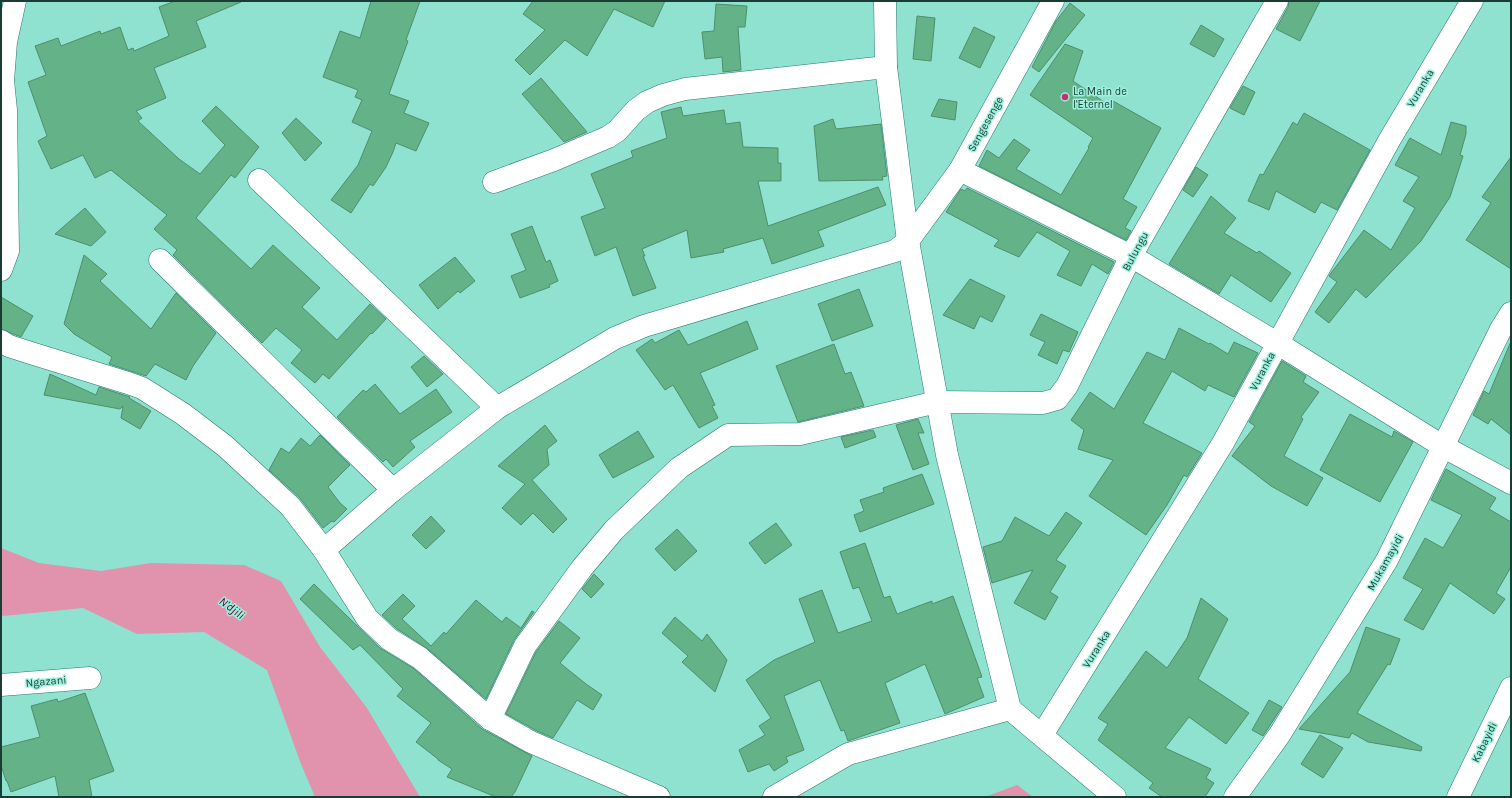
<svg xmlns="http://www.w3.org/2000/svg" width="1512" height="798" viewBox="0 0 1512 798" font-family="Karla,sans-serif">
	<rect width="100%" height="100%" fill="#90e2d0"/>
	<g fill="#e192ac">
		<polygon points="1,548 39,563 101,571 151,563 244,565 281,581 320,647 367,708 420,797 315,797 301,764 267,670 204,632 137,634 83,608 3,616 1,614"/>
		<polygon points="1017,785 1033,797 985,797"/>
	</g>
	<g fill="#64b287" stroke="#4f8e6c">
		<polygon points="175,1 240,1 241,2 196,21 206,47 154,68 166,98 136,111 142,118 138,121 179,159 200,174 225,145 202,121 216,106 259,147 235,178 231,175 196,218 251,269 273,245 320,288 302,307 337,340 370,304 386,319 372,334 371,333 329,379 323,374 315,383 291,363 302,350 276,328 262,343 173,255 177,250 154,229 167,215 111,170 95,178 83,155 51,169 38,141 47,136 28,82 46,75 35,46 58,38 61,46 100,31 101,34 120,27 128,50 133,48 134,51 169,36 159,7"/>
		<polygon points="371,1 420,1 406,40 408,41 389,94 409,101 404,113 429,123 416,151 396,143 393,152 386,167 373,186 370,184 351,213 331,200 358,165 372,131 352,122 362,100 355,97 358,90 323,77 340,31 360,38"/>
		<polygon points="533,1 665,1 653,27 614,9 587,56 565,40 530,75 515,60 545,30 523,14"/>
		<polygon points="1289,1 1320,1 1300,41 1276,29 1288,7"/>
		<polygon points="1070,3 1085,15 1039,72 1032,67 1056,21"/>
		<polygon points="716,4 747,6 745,27 738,27 741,70 723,72 722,57 705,59 702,32 714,31"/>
		<polygon points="917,16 935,18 931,61 913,59"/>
		<polygon points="1201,25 1224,39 1214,57 1190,44"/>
		<polygon points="974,27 995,37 980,68 959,58"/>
		<polygon points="1065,44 1083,51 1073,81 1110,106 1113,101 1161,128 1123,199 1137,207 1125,228 1131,231 1126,240 979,166 987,150 999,158 1014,139 1030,150 1016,169 1061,195 1089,148 1088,147 1093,138 1030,95"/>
		<polygon points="541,78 587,132 564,142 522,94"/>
		<polygon points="1243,86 1255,92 1244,115 1230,108"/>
		<polygon points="939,99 957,102 955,120 931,116"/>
		<polygon points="681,107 683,116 724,110 726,124 740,122 743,147 778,148 778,163 781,163 781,181 758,181 768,226 878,187 886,205 818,231 824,246 772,264 763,238 723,249 724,252 691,258 687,230 642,249 645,256 643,256 656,288 633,296 616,247 595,256 581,217 605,208 591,174 633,157 631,151 667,138 661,112"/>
		<polygon points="1304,113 1370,150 1337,210 1321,202 1315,213 1276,191 1269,210 1248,201 1260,174 1263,175 1293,122 1297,125"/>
		<polygon points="296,118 322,143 305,161 282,133"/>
		<polygon points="833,119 836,129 881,124 887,176 882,177 883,180 819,181 814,126"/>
		<polygon points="1451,122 1466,126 1466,134 1460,155 1463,156 1450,197 1421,241 1366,298 1356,289 1329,323 1315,312 1337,282 1329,276 1331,273 1364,230 1391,250 1415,208 1403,201 1419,177 1395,165 1410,138 1441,155"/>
		<polygon points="1511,157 1511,269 1466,240 1491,203 1482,197"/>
		<polygon points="1196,167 1208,175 1193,197 1183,190"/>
		<polygon points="967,188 1114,262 1108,274 1092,264 1081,286 1057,275 1070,251 1037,232 1019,257 994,246 999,240 946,212 961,189 965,191"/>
		<polygon points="1211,196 1236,218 1224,233 1257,253 1259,251 1291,273 1271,302 1231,275 1219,294 1169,264"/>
		<polygon points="85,208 106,232 91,246 55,234"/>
		<polygon points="532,226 546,262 550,260 558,281 549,285 550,287 520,298 511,276 526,270 511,234"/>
		<polygon points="84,255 107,274 100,281 151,329 176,293 216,333 193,366 186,380 155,364 146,376 109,364 112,357 74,334 64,324"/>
		<polygon points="455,257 475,281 460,293 458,291 438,309 419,285"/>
		<polygon points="970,279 1005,296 992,322 980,316 974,329 943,315"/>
		<polygon points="859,289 873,326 832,341 818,304"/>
		<polygon points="1,297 33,316 21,337 1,329"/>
		<polygon points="1041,314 1078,332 1069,352 1063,350 1057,364 1038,355 1045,342 1030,335"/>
		<polygon points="747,321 758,349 700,373 715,405 712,406 718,418 699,428 673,385 665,390 636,350 652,339 655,343 679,330 688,345"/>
		<polygon points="1179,328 1209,344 1210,343 1228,354 1234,342 1258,353 1234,397 1208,385 1205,391 1172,371 1143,423 1202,453 1187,477 1184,475 1167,505 1146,535 1089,496 1113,460 1078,449 1084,430 1071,420 1090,392 1114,409 1147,352 1165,360"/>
		<polygon points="1511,341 1511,435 1491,419 1488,424 1473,415 1484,391 1489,394"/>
		<polygon points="834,344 845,374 851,372 864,406 798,422 776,366"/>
		<polygon points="424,356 443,374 427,387 411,367"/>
		<polygon points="1282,361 1306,376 1303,382 1319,392 1301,417 1303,419 1284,456 1323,478 1307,506 1271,486 1232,456 1255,426 1249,422"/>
		<polygon points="50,374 96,395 99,387 130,397 129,398 151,411 140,429 121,418 123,406 120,409 44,395"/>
		<polygon points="375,384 400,414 436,389 452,412 410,441 415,447 393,467 386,459 383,462 337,417 363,390 366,392"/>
		<polygon points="1350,414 1392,437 1394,431 1413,442 1380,502 1320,470"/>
		<polygon points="918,419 924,433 918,433 929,464 913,470 896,425"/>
		<polygon points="545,425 557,441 547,449 549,465 532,480 567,519 553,533 533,513 521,525 502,508 525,484 498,466"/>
		<polygon points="873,430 876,437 845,448 841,437"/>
		<polygon points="638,431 654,457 613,478 599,455"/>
		<polygon points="320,435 350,465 328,487 340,503 347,509 334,522 332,521 323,528 299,497 269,470 281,448 289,453 301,438 310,446"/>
		<polygon points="1446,469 1496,498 1489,509 1511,522 1511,567 1496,593 1505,599 1494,614 1450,583 1423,630 1404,620 1423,589 1403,578 1425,538 1443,548 1462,515 1431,500"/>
		<polygon points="922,474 934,504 860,532 854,515 864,511 860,500 884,492 883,488"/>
		<polygon points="1066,512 1082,523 1056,560 1066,566 1050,592 1058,597 1045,620 1014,603 1033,570 992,583 983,547 1002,541 1015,517 1049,536"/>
		<polygon points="431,516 445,531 426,549 412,535"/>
		<polygon points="776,523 792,545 765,564 749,543"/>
		<polygon points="677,529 697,551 675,571 655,549"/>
		<polygon points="865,543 884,598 890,596 897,614 932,601 932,604 953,596 982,677 977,678 984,697 945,714 925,664 885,683 900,723 848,741 844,730 841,731 820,680 784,696 804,750 786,757 788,762 774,771 769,764 748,772 739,750 765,735 759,726 771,718 746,680 774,660 815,642 799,599 822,590 838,633 872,621 859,587 853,589 840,552"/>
		<polygon points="594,574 604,584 591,598 582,589"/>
		<polygon points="314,584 380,648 413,668 482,729 532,756 515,792 511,797 496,797 447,777 452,769 438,760 438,759 416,742 431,723 397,696 403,689 360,645 353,650 300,599"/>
		<polygon points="403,594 415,606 402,619 431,646 444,632 446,634 476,600 502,622 506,617 521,628 532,611 534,612 514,640 486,699 428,649 397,629 382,615"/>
		<polygon points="1201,598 1228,619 1198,679 1249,713 1226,744 1189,717 1165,748 1211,769 1206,778 1214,783 1205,797 1162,797 1149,788 1153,783 1098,740 1108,724 1098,718 1146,651 1167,668 1187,638"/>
		<polygon points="675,617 702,641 707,634 727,660 715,692 682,662 688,656 662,633"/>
		<polygon points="559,621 580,638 560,663 586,684 602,695 593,710 577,700 553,738 537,731 506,714 536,652"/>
		<polygon points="1366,627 1400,639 1390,665 1388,664 1357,713 1422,747 1421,751 1368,742 1352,733 1349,738 1299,729 1350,672"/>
		<polygon points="85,693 114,771 89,780 92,797 59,797 55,776 11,792 7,781 6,781 1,765 1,747 40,737 31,706 57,699 58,702"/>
		<polygon points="1269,700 1282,707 1263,736 1252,730"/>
		<polygon points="1320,735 1343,748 1323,778 1301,764"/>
	</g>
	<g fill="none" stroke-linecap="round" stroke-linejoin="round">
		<g stroke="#227a6a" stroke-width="23">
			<g id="minor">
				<polyline points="885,1 886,67 908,241 947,455 1010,709 1115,797"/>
				<polyline points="960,170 1131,256 1277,343 1444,447 1511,483"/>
				<polyline points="259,180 497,408"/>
				<polyline points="494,182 554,160 608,137 617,131 636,110 647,102 663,95 685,89 886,67"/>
				<polyline points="160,260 393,490"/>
				<polyline points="1,270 8,251 6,110 3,81 6,42 15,1"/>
				<polyline points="1,341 9,346 34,354 128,383 142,388 183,414 225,446 290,506 324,550 367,618 389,639 420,658 490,719 531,742 659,797"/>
				<polyline points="324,550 393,490 497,408 615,338 644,326 895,251 908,241 960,170 1053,1"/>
				<polyline points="1,685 90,678"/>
				<polyline points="490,719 525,646 582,568 614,530 679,468 728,435 800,434 937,402 1043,403 1057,399 1067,386 1131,256 1277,1"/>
				<polyline points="1042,735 1223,443 1390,139 1472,1"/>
				<polyline points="774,797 848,754 1010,709"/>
				<polyline points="1235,797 1280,734 1387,560 1501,329 1511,313"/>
				<polyline points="1458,797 1511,688"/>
			</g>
		</g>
		<use href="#minor" stroke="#fff" stroke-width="22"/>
	</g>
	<circle fill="#bd3470" stroke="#9df0dd" stroke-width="1.5" cx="1065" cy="97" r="4"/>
	<g text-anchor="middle" stroke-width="3" stroke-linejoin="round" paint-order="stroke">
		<g font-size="11" fill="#1a3c35" stroke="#9df0dd">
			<text transform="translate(1420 88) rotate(-59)" y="4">Vuranka</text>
			<text transform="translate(985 124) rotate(-61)" y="4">Sengesenge</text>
			<text transform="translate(1135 251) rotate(-62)" y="4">Bulungu</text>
			<text transform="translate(1262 371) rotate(-62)" y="4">Vuranka</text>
			<text transform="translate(1385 562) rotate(-61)" y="4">Mukamayidi</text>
			<text transform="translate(1096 649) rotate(-58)" y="4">Vuranka</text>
			<text transform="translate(46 681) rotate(-5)" y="4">Ngazani</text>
			<text transform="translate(1484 742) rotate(-64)" y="4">Kabayidi</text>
		</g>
		<g font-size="11" fill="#1a3c35" stroke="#9df0dd" text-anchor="start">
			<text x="1073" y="95">La Main de<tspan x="1073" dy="13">l'Eternel</tspan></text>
		</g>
		<g font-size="12" font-style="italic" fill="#600031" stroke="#9df0dd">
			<text transform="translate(232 608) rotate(37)" y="4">N'djili</text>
		</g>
	</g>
	<rect width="1512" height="798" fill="none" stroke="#1a3c35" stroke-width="4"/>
</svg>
